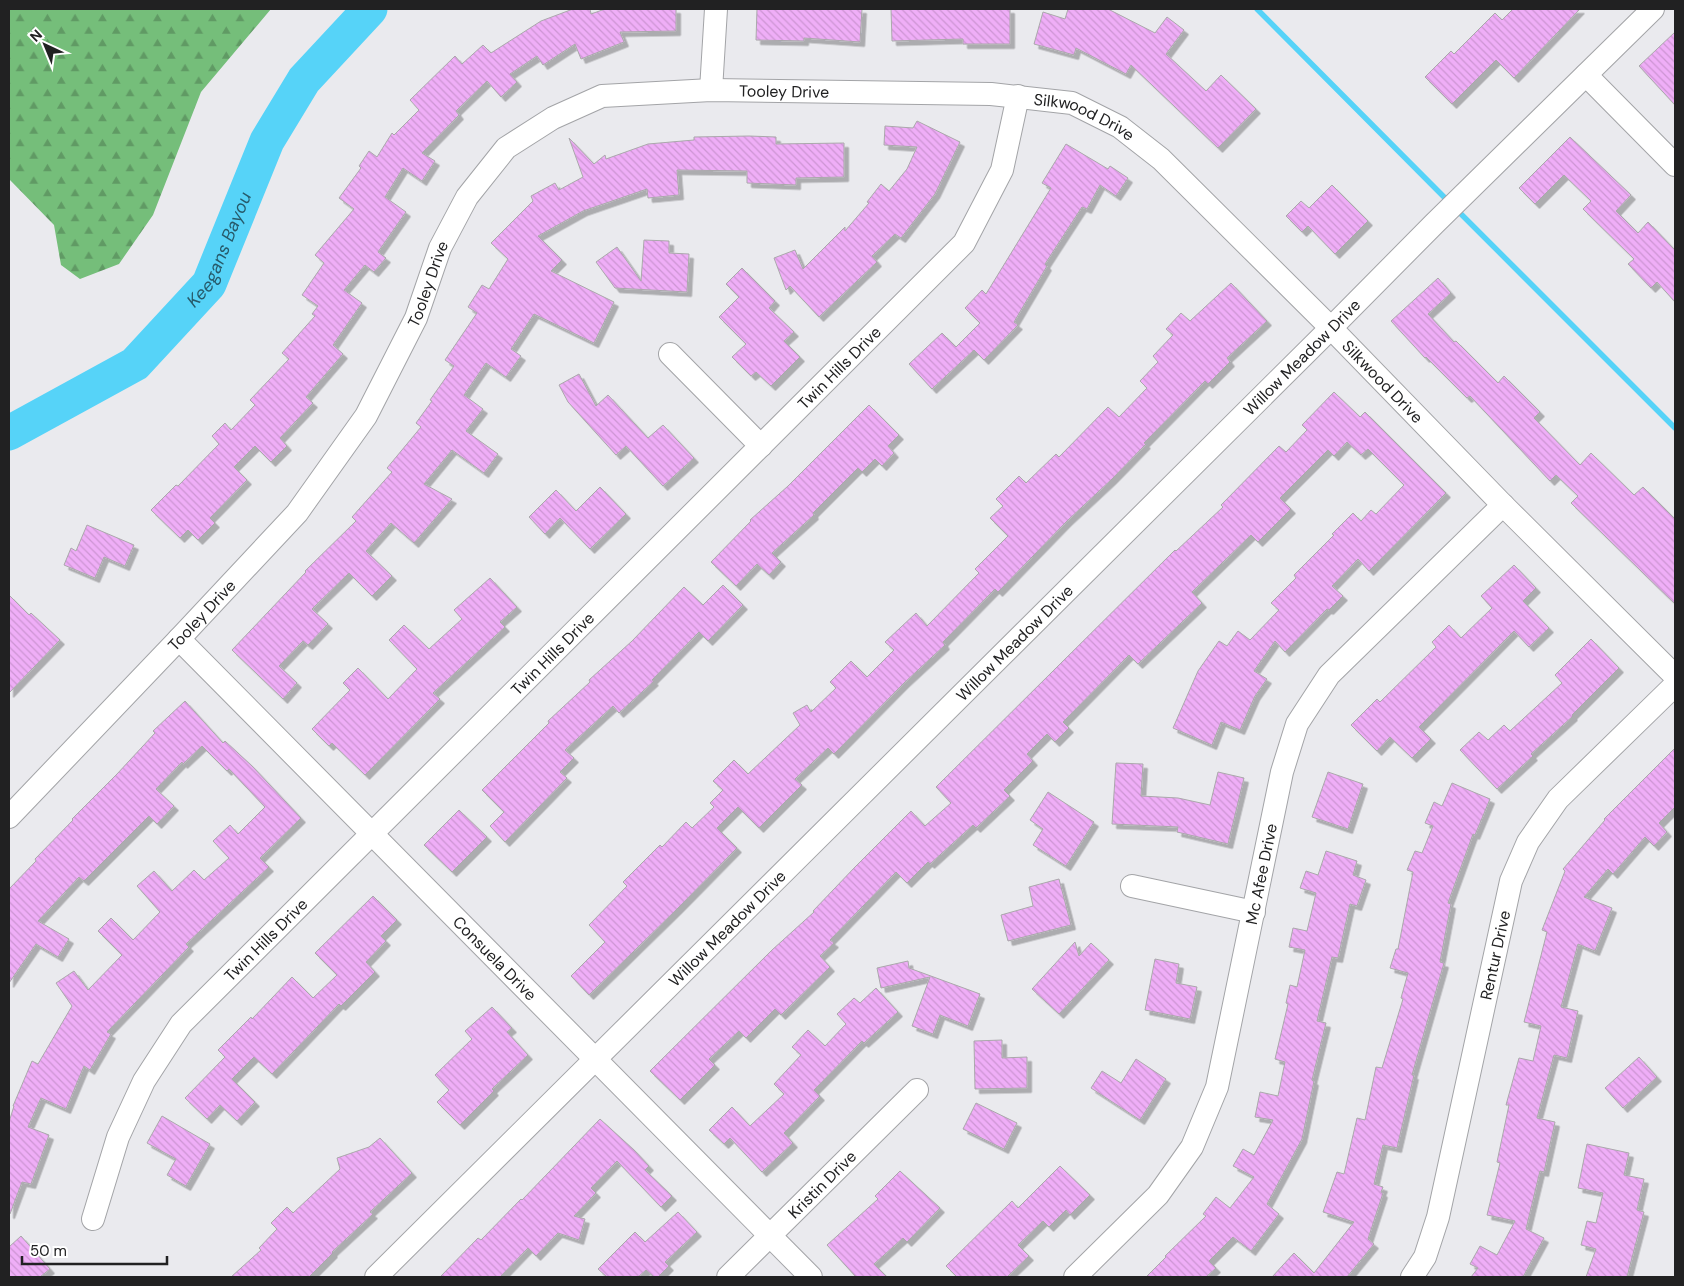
<svg xmlns="http://www.w3.org/2000/svg" width="1684" height="1286" viewBox="0 0 1684 1286" font-family="'DM Sans',sans-serif">
	<defs>
		<pattern id="forest-firs" width="22" height="20" patternUnits="userSpaceOnUse" patternTransform="scale(1.25)"><rect width="22" height="20" fill="#75be7a"/><path d="M5 1l3.5 6h-7zM16 11l3.5 6h-7z" fill="#609a64"/></pattern>
		<pattern id="building-back-hatch" width="6" height="6" patternUnits="userSpaceOnUse" patternTransform="scale(1.25)"><rect width="6" height="6" fill="#efaef7"/><path d="M-1 5l2 2M0 0l6 6M5-1l2 2" fill="none" stroke="#cd95d3"/></pattern>
		<filter id="shadow"><feDropShadow dx="4.5" dy="4.5" stdDeviation="0" flood-color="#0004"/></filter>
	</defs>
	<rect width="100%" height="100%" fill="#eaeaee"/>
	<polygon fill="url(#forest-firs)" points="9,9 271,9 201,92 153,215 119,264 80,279 61,265 54,225 9,179"/>
	<g fill="none" stroke-linecap="round" stroke-linejoin="round">
		<g stroke="#56d3f8" stroke-width="5.5">
			<polyline points="1257,9 1449,202"/>
			<polyline points="1456,209 1675,428"/>
		</g>
		<path stroke="#56d3f8" stroke-width="35" id="s1" d="M9,433L135,364L209,284L267,141L304,80L370,9"/>
	</g>
	<g fill="url(#building-back-hatch)" stroke="#aaa8ab" filter="url(#shadow)">
		<polygon points="573,9 590,9 591,14 605,9 676,9 676,31 620,32 624,42 581,59 575,44 543,65 537,56 510,74 517,82 501,97 487,81 456,111 459,115 422,153 435,161 422,181 403,168 385,197 406,212 378,252 386,258 374,272 365,265 344,290 362,303 333,345 343,354 306,397 313,403 280,438 287,446 271,462 255,446 234,467 247,480 210,518 215,523 198,540 188,530 180,538 151,510 176,485 178,486 219,444 212,436 225,423 231,430 255,405 250,400 289,359 282,353 315,316 312,314 318,306 302,295 324,263 315,255 354,209 339,198 361,168 359,166 369,151 377,157 392,133 394,135 419,110 410,100 455,56 462,64 483,45 491,53 541,21"/>
		<polygon points="757,9 862,9 860,42 804,38 804,41 756,40"/>
		<polygon points="891,9 1010,9 1010,44 963,44 963,39 892,41"/>
		<polygon points="1068,9 1108,9 1155,33 1167,17 1184,30 1166,54 1206,91 1221,75 1256,109 1218,148 1131,65 1126,74 1076,48 1074,55 1034,44 1043,12 1065,19"/>
		<polygon points="1513,9 1580,9 1514,78 1496,60 1452,104 1425,77 1451,51 1454,54 1495,13 1502,20"/>
		<polygon points="1675,32 1675,105 1639,66"/>
		<polygon points="917,121 960,142 935,194 901,238 895,234 872,256 877,262 819,317 790,286 786,290 774,258 795,250 803,269 845,227 845,231 869,203 867,202 881,184 889,191 907,169 917,147 884,145 885,126 913,128"/>
		<polygon points="749,136 776,137 776,144 844,143 844,177 796,178 796,185 747,183 747,171 677,170 679,195 648,198 647,189 583,211 538,236 562,260 551,271 614,302 594,343 534,314 511,349 521,356 506,377 486,363 464,395 483,409 466,431 498,454 484,473 452,450 424,484 452,499 414,543 391,523 366,551 392,576 372,596 349,573 312,609 328,624 308,645 303,641 279,666 297,683 283,699 232,650 306,572 305,571 356,521 352,517 392,472 387,468 421,427 416,423 432,401 430,400 454,366 445,360 477,313 468,307 482,285 489,289 508,259 491,243 533,201 531,196 555,183 559,190 583,177 569,138 594,164 605,155 606,159 648,144 694,140 694,137"/>
		<polygon points="1570,137 1631,195 1616,211 1638,233 1648,222 1675,250 1675,302 1657,282 1651,288 1628,264 1634,259 1583,209 1591,201 1564,175 1535,204 1519,188"/>
		<polygon points="1066,144 1108,169 1110,166 1128,178 1116,196 1100,185 1087,209 1082,207 1045,264 1047,266 1014,322 1018,325 984,360 974,350 932,389 909,364 942,333 956,347 980,323 965,308 982,290 986,294 1051,188 1042,183"/>
		<polygon points="1332,185 1368,221 1335,254 1308,226 1302,232 1286,216 1301,201 1309,208"/>
		<polygon points="644,240 669,241 669,253 689,254 687,292 615,288 596,262 617,247 641,281"/>
		<polygon points="742,268 775,301 769,308 794,332 784,341 800,357 771,386 756,372 751,376 732,357 746,344 719,317 739,297 726,284"/>
		<polygon points="1438,278 1451,293 1428,314 1454,342 1456,341 1498,383 1504,376 1540,412 1534,418 1580,465 1591,453 1634,495 1643,487 1675,519 1675,604 1571,503 1578,496 1556,475 1550,481 1470,396 1467,398 1426,357 1425,358 1391,321"/>
		<polygon points="1231,283 1267,321 1227,358 1230,362 1208,384 1205,381 1144,443 1146,444 1112,479 1067,521 998,592 995,589 943,642 945,645 904,683 834,754 828,748 795,779 802,785 759,828 738,807 717,828 737,848 678,908 589,995 571,976 605,942 589,925 627,886 623,882 660,845 662,847 686,822 692,828 714,807 710,803 723,790 713,781 734,760 748,774 800,725 793,713 807,705 811,712 836,688 830,682 851,661 867,677 894,650 885,642 916,613 927,626 979,573 975,569 1008,536 990,518 1003,506 996,499 1019,476 1026,483 1056,454 1059,457 1108,407 1119,417 1147,388 1140,381 1158,362 1153,356 1173,335 1166,329 1181,313 1190,321"/>
		<polygon points="579,374 596,406 608,395 648,438 663,425 694,458 663,486 626,446 616,455 568,402 559,385"/>
		<polygon points="1334,392 1360,417 1365,412 1446,493 1369,571 1358,559 1332,586 1343,596 1329,610 1327,609 1285,652 1275,641 1254,671 1267,679 1255,696 1240,730 1221,722 1212,745 1173,728 1198,671 1219,641 1227,646 1238,631 1250,640 1279,610 1271,603 1296,578 1294,575 1334,535 1332,534 1353,513 1361,521 1371,510 1376,514 1404,485 1368,449 1361,455 1347,442 1334,456 1328,450 1280,498 1291,509 1258,542 1251,535 1192,592 1202,603 1138,664 1129,655 1063,722 1069,728 1055,742 1047,734 1027,754 1033,761 1004,790 1010,796 976,828 973,825 930,864 928,862 907,883 896,872 830,940 834,943 820,956 830,967 781,1015 775,1009 746,1038 739,1031 709,1059 715,1065 680,1100 650,1071 772,950 814,912 813,911 855,867 911,811 925,826 951,803 936,787 1175,550 1176,551 1223,507 1221,505 1279,446 1286,452 1307,430 1302,425"/>
		<polygon points="869,405 899,435 888,446 894,453 882,466 875,459 862,472 858,468 813,513 814,515 772,553 781,562 769,575 757,564 736,586 711,562 751,521 750,520 788,486"/>
		<polygon points="600,487 626,514 590,549 560,518 545,534 529,517 556,490 576,511"/>
		<polygon points="87,525 134,545 125,566 104,557 95,578 64,565 71,548 76,551"/>
		<polygon points="1514,565 1536,588 1523,601 1549,628 1529,647 1514,631 1419,727 1431,739 1412,758 1390,737 1377,751 1351,725 1377,699 1380,702 1436,647 1432,642 1449,625 1461,638 1492,608 1481,596"/>
		<polygon points="490,578 517,607 500,622 505,627 433,693 440,699 365,775 332,743 329,746 312,729 350,690 343,683 358,668 388,699 417,669 389,640 404,625 429,649 462,619 454,610"/>
		<polygon points="723,585 743,605 708,641 699,632 652,680 654,681 619,713 613,706 565,750 574,758 560,772 567,778 505,842 490,826 504,812 482,790 549,723 548,721 590,682 589,680 632,641 684,587 703,605"/>
		<polygon points="9,595 29,615 31,613 60,640 9,693"/>
		<polygon points="1591,639 1619,668 1572,715 1573,716 1531,754 1533,756 1497,789 1460,750 1479,732 1488,740 1504,725 1510,731 1562,683 1555,675"/>
		<polygon points="185,701 223,743 225,741 252,766 301,818 260,858 269,867 186,944 189,947 107,1032 111,1034 90,1070 84,1066 66,1109 41,1098 28,1127 49,1135 31,1184 22,1182 10,1214 9,1214 9,1122 14,1106 13,1106 32,1061 38,1064 72,1006 56,983 74,971 88,990 122,955 98,931 111,918 133,940 160,912 137,886 154,871 172,891 194,870 204,880 229,858 213,841 230,825 238,834 265,807 229,769 227,771 202,746 183,764 182,762 156,789 174,806 157,824 149,816 84,881 79,877 38,921 69,939 58,957 36,944 9,983 9,889 36,861 35,859 73,820 72,819 117,774 155,733 153,731"/>
		<polygon points="1675,748 1675,807 1659,823 1667,832 1654,846 1645,837 1613,874 1608,869 1584,897 1612,908 1595,951 1578,944 1561,1007 1578,1011 1567,1058 1554,1055 1537,1118 1555,1122 1544,1172 1540,1171 1526,1229 1544,1238 1523,1277 1471,1277 1478,1268 1470,1264 1480,1246 1497,1255 1515,1221 1487,1215 1500,1163 1497,1162 1509,1105 1506,1105 1519,1058 1533,1061 1541,1026 1524,1022 1547,932 1542,930 1565,871 1563,869 1605,820 1604,819"/>
		<polygon points="1116,763 1143,764 1141,796 1178,798 1210,805 1218,772 1244,778 1228,844 1177,832 1178,827 1112,824"/>
		<polygon points="1328,772 1363,784 1348,829 1312,817"/>
		<polygon points="1452,783 1490,799 1475,835 1473,834 1448,903 1451,904 1440,962 1444,963 1412,1075 1414,1075 1397,1148 1383,1145 1374,1184 1383,1187 1381,1192 1383,1193 1368,1239 1374,1244 1347,1277 1272,1277 1294,1253 1314,1273 1354,1222 1323,1212 1337,1172 1344,1174 1357,1118 1365,1120 1376,1067 1382,1068 1403,999 1401,998 1408,973 1390,968 1396,949 1398,949 1413,872 1407,870 1415,851 1422,853 1433,826 1425,823 1434,802 1442,806"/>
		<polygon points="1048,792 1094,822 1066,866 1033,845 1043,829 1030,820"/>
		<polygon points="459,810 487,837 452,872 424,845"/>
		<polygon points="1326,851 1357,861 1353,875 1366,880 1357,906 1350,904 1338,958 1332,957 1317,1021 1326,1023 1312,1080 1314,1081 1302,1139 1267,1204 1279,1214 1251,1251 1233,1237 1209,1261 1216,1268 1206,1277 1146,1277 1166,1257 1165,1256 1206,1216 1203,1214 1216,1197 1230,1208 1254,1177 1233,1166 1243,1149 1254,1155 1273,1120 1255,1117 1260,1092 1278,1096 1285,1062 1275,1059 1288,1004 1286,1003 1290,985 1297,987 1305,950 1289,947 1293,928 1307,931 1316,893 1300,888 1306,871 1318,875"/>
		<polygon points="1059,879 1071,925 1008,941 1001,915 1033,906 1029,887"/>
		<polygon points="373,896 397,920 381,936 386,941 366,962 375,972 341,1006 339,1004 272,1074 254,1057 232,1079 255,1102 237,1121 220,1105 207,1119 185,1098 225,1057 218,1050 251,1017 252,1019 292,977 313,998 337,975 315,953"/>
		<polygon points="1075,942 1079,956 1091,943 1109,960 1059,1014 1032,989"/>
		<polygon points="1155,959 1179,964 1176,983 1197,987 1190,1019 1145,1010"/>
		<polygon points="908,961 909,968 980,994 968,1026 940,1015 933,1034 912,1026 930,977 881,988 877,968"/>
		<polygon points="876,988 898,1012 864,1043 862,1041 814,1090 820,1096 784,1133 793,1143 762,1172 730,1138 724,1144 709,1130 732,1107 750,1126 784,1094 774,1084 801,1055 792,1047 808,1030 825,1046 846,1024 837,1014 854,998 860,1003"/>
		<polygon points="492,1007 512,1028 507,1032 528,1055 492,1089 494,1091 460,1125 437,1102 449,1090 435,1075 472,1039 465,1031"/>
		<polygon points="1002,1040 1002,1058 1027,1057 1027,1088 975,1089 974,1041"/>
		<polygon points="1639,1057 1657,1077 1623,1108 1605,1088"/>
		<polygon points="1136,1059 1166,1079 1140,1120 1091,1088 1102,1071 1121,1083"/>
		<polygon points="976,1103 1017,1123 1004,1149 963,1129"/>
		<polygon points="162,1116 210,1144 186,1186 167,1175 176,1159 147,1143"/>
		<polygon points="600,1119 634,1150 649,1166 645,1170 672,1196 661,1207 617,1161 591,1188 596,1193 574,1216 585,1219 579,1240 558,1233 536,1256 528,1248 500,1277 440,1277 478,1238 481,1240 521,1199 522,1200"/>
		<polygon points="380,1138 412,1173 370,1212 373,1214 332,1252 333,1253 309,1277 231,1277 261,1250 259,1248 277,1229 271,1223 287,1207 293,1213 340,1169 337,1158 369,1147"/>
		<polygon points="1587,1144 1629,1153 1624,1175 1644,1179 1637,1210 1644,1212 1627,1277 1586,1277 1596,1249 1581,1245 1587,1221 1596,1223 1603,1193 1578,1188"/>
		<polygon points="1060,1166 1090,1195 1070,1215 1066,1210 1049,1227 1043,1221 1018,1245 1029,1256 1007,1277 957,1277 946,1266 1012,1201 1018,1208"/>
		<polygon points="900,1171 940,1208 907,1242 903,1238 874,1264 887,1277 856,1277 827,1245 878,1199 875,1196"/>
		<polygon points="678,1212 697,1232 665,1262 669,1266 658,1277 654,1277 646,1270 638,1277 607,1277 598,1269 635,1232 645,1242"/>
		<polygon points="21,1236 50,1269 40,1277 9,1277 9,1247"/>
	</g>
	<g fill="none" stroke-linecap="round" stroke-linejoin="round">
		<g stroke="#a3a4a7" stroke-width="24">
			<g id="minor">
				<polyline points="1586,75 1675,165"/>
				<polyline points="711,90 716,9"/>
				<polyline points="670,354 761,446"/>
				<path id="s2" d="M179,639L811,1277"/>
				<path id="s3" d="M9,817L179,639L297,513L366,416L416,318L440,248L467,197L506,148L553,118L602,96L711,90L991,94L1072,103L1120,127L1161,159L1331,328L1503,505L1675,676"/>
				<polyline points="1132,886 1254,912"/>
				<path id="s4" d="M93,1219L118,1137L144,1081L181,1024L964,243L1002,170L1018,96"/>
				<path id="s5" d="M376,1277L1331,328L1434,224L1653,9"/>
				<path id="s6" d="M728,1277L917,1090"/>
				<path id="s7" d="M1075,1277L1158,1195L1192,1147L1217,1087L1282,772L1297,724L1329,675L1503,505"/>
				<path id="s8" d="M1412,1277L1425,1257L1438,1217L1511,881L1528,842L1558,799L1675,685"/>
			</g>
		</g>
		<use href="#minor" stroke="#fff" stroke-width="22"/>
	</g>
	<g text-anchor="middle" stroke-width="4.5" stroke-linejoin="round" paint-order="stroke">
		<g font-size="16" fill="#212122" stroke="#fff">
			<text dy="6" stroke="none"><textPath href="#s3" startOffset="1134">Tooley Drive</textPath></text>
			<text dy="6" stroke="none"><textPath href="#s3" startOffset="1438">Silkwood Drive</textPath></text>
			<text dy="6" stroke="none"><textPath href="#s3" startOffset="684">Tooley Drive</textPath></text>
			<text dy="6" stroke="none"><textPath href="#s5" startOffset="1305">Willow Meadow Drive</textPath></text>
			<text dy="6" stroke="none"><textPath href="#s4" startOffset="1145">Twin Hills Drive</textPath></text>
			<text dy="6" stroke="none"><textPath href="#s3" startOffset="1842">Silkwood Drive</textPath></text>
			<text dy="6" stroke="none"><textPath href="#s3" startOffset="279">Tooley Drive</textPath></text>
			<text dy="6" stroke="none"><textPath href="#s5" startOffset="900">Willow Meadow Drive</textPath></text>
			<text dy="6" stroke="none"><textPath href="#s4" startOffset="740">Twin Hills Drive</textPath></text>
			<text dy="6" stroke="none"><textPath href="#s7" startOffset="458">Mc Afee Drive</textPath></text>
			<text dy="6" stroke="none"><textPath href="#s5" startOffset="495">Willow Meadow Drive</textPath></text>
			<text dy="6" stroke="none"><textPath href="#s4" startOffset="335">Twin Hills Drive</textPath></text>
			<text dy="6" stroke="none"><textPath href="#s8" startOffset="334">Rentur Drive</textPath></text>
			<text dy="6" stroke="none"><textPath href="#s2" startOffset="449">Consuela Drive</textPath></text>
			<text dy="6" stroke="none"><textPath href="#s6" startOffset="132">Kristin Drive</textPath></text>
		</g>
		<g font-size="18" font-style="italic" fill="#275a6a" stroke="#fff">
			<text dy="6" stroke="none"><textPath href="#s1" startOffset="288">Keegans Bayou</textPath></text>
		</g>
	</g>
	<rect width="1684" height="1286" fill="none" stroke="#212122" stroke-width="20"/>
	<g transform="translate(45 45) rotate(316)" stroke="#ffffff" stroke-width="4" paint-order="stroke">
	<path d="M0-4L9 19L0 12L-9 19Z" fill="#212122"/>
	<text y="-8" font-size="14" font-weight="bold" text-anchor="middle" fill="#212122">N</text>
	</g>
	<path d="M22 1256v8h145v-8" fill="none" stroke="#212122" stroke-width="2.5"/>
	<text x="30" y="1256" font-size="15" fill="#212122" stroke="#ffffff" stroke-width="4" paint-order="stroke">50 m</text>
</svg>
